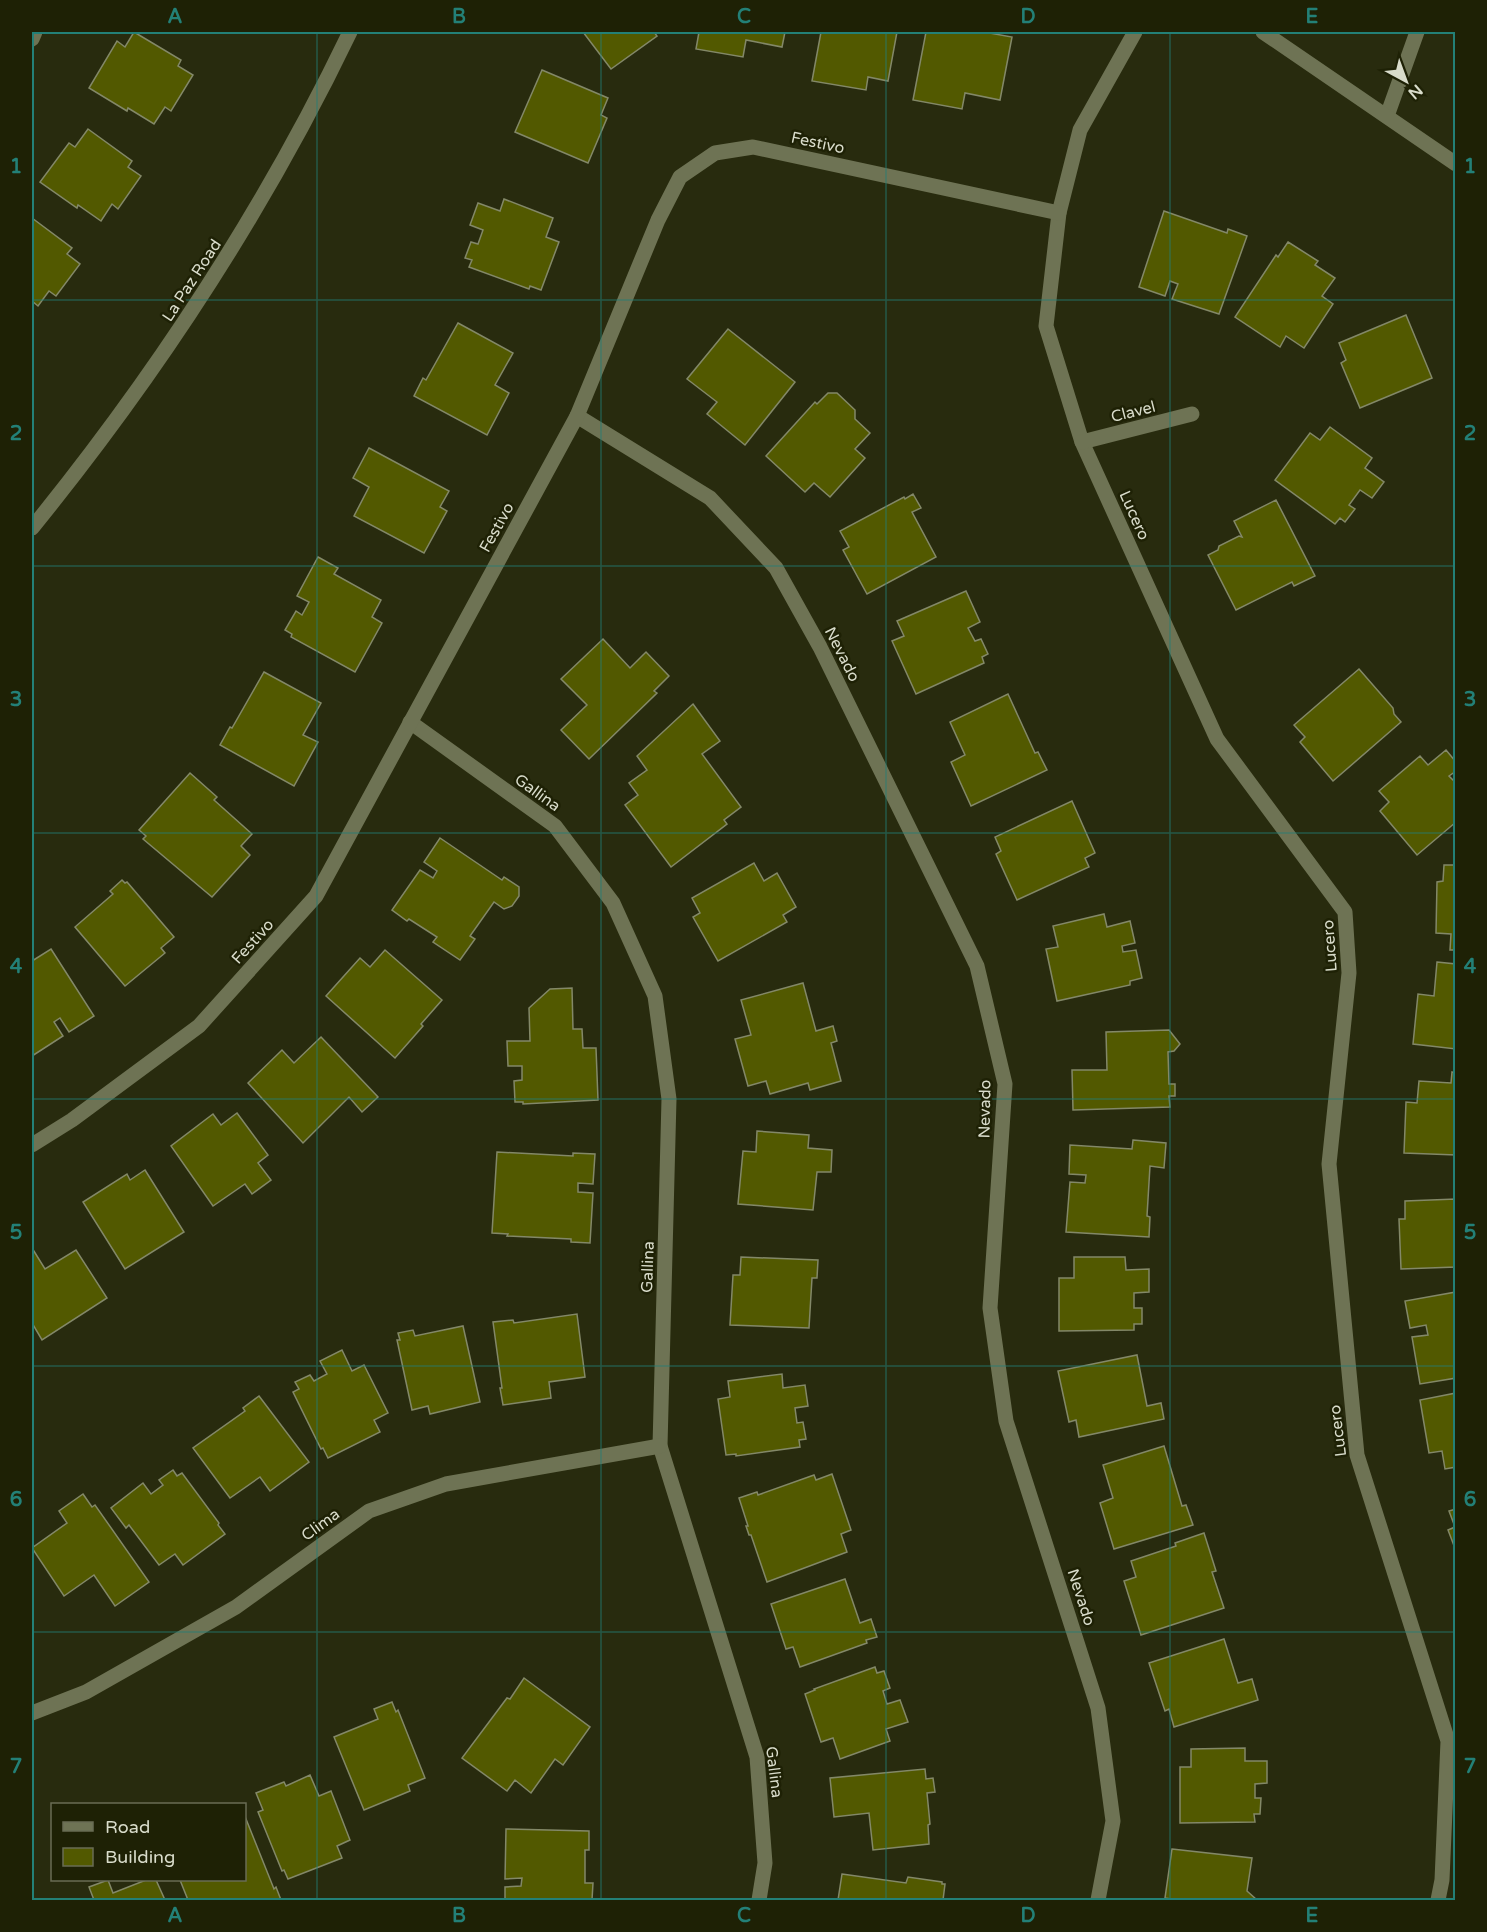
<svg xmlns="http://www.w3.org/2000/svg" width="1487" height="1932" viewBox="0 0 1487 1932" font-family="'Varela Round',sans-serif">
	<rect width="100%" height="100%" fill="#282b0e"/>
	<g fill="#525900" stroke="#838868" stroke-width="1.5">
		<polygon points="134,32 181,60 178,66 193,75 171,111 165,107 154,124 128,108 127,111 89,88 117,41 125,47"/>
		<polygon points="583,32 654,32 657,36 611,69"/>
		<polygon points="699,32 785,32 782,47 746,40 743,57 696,49"/>
		<polygon points="821,32 897,32 888,81 868,77 866,90 812,81"/>
		<polygon points="926,32 984,32 1012,37 1000,100 965,93 962,109 913,100"/>
		<polygon points="542,70 608,98 601,115 607,118 588,163 515,132"/>
		<polygon points="88,129 132,161 128,167 141,176 118,209 112,204 101,221 78,205 77,208 40,182 69,143 75,147"/>
		<polygon points="504,199 553,218 546,237 559,242 541,290 530,286 529,289 469,267 472,260 465,258 471,242 478,244 483,230 470,225 478,203 500,211"/>
		<polygon points="1164,211 1227,233 1228,229 1247,236 1219,314 1172,299 1178,284 1170,281 1165,296 1139,287"/>
		<polygon points="32,218 72,248 67,254 80,264 56,296 49,291 38,306 32,301"/>
		<polygon points="1288,242 1318,261 1315,265 1335,278 1322,296 1333,304 1304,348 1286,336 1280,347 1235,317 1276,255 1278,257"/>
		<polygon points="1406,315 1432,378 1360,408 1341,363 1346,360 1339,343"/>
		<polygon points="458,323 513,353 495,385 509,393 487,435 414,396 423,378 426,380"/>
		<polygon points="728,329 795,382 745,445 707,414 717,402 687,379"/>
		<polygon points="828,393 837,393 855,410 855,419 870,433 855,449 865,458 830,497 814,483 805,492 766,456 815,402 817,404"/>
		<polygon points="1330,427 1372,458 1365,468 1384,482 1372,498 1360,490 1349,505 1355,509 1345,522 1340,518 1335,524 1275,480 1310,433 1320,440"/>
		<polygon points="369,448 449,491 440,507 447,511 424,553 354,516 369,487 353,478"/>
		<polygon points="913,494 921,508 912,512 936,557 867,594 843,550 849,547 840,531 904,497 905,499"/>
		<polygon points="1276,500 1315,576 1294,586 1292,582 1236,610 1208,555 1218,550 1219,546 1239,536 1242,537 1234,521"/>
		<polygon points="318,557 338,568 334,574 381,600 372,617 382,623 355,672 291,637 292,634 285,630 296,611 302,615 309,602 297,596"/>
		<polygon points="966,591 980,622 968,628 975,641 981,639 988,654 982,657 984,663 916,694 892,641 904,636 897,621"/>
		<polygon points="603,639 630,668 646,652 669,676 654,691 657,693 589,759 561,730 587,705 561,679"/>
		<polygon points="1359,669 1393,708 1394,714 1401,722 1333,781 1300,742 1305,737 1294,725"/>
		<polygon points="264,672 321,703 303,735 318,742 294,786 220,745 230,727 232,728"/>
		<polygon points="1008,694 1035,753 1038,752 1047,770 971,806 951,762 965,755 950,722"/>
		<polygon points="693,704 720,741 702,754 741,807 724,820 727,824 671,867 625,805 638,795 629,783 647,770 637,756"/>
		<polygon points="1446,750 1456,762 1456,771 1449,776 1456,783 1456,822 1417,855 1380,811 1389,802 1379,791 1420,756 1428,765"/>
		<polygon points="190,773 217,797 214,800 252,834 241,846 250,855 212,897 143,839 146,836 139,830"/>
		<polygon points="1072,801 1095,853 1085,858 1089,867 1017,900 996,854 1001,851 995,837"/>
		<polygon points="440,838 502,880 504,877 519,887 519,896 512,906 504,909 494,902 470,936 475,939 460,960 433,942 437,937 409,919 407,921 392,910 420,870 433,878 437,871 424,862"/>
		<polygon points="754,863 764,881 777,873 796,907 783,915 787,922 718,961 693,917 700,913 692,898"/>
		<polygon points="1444,865 1456,865 1456,950 1450,950 1451,934 1436,933 1437,882 1443,881"/>
		<polygon points="122,880 125,883 127,882 174,937 161,948 165,953 125,986 75,927 113,894 110,891"/>
		<polygon points="1104,914 1107,927 1130,921 1135,943 1122,946 1123,952 1136,950 1142,978 1130,981 1130,985 1057,1001 1046,949 1058,947 1053,926"/>
		<polygon points="51,949 94,1016 69,1032 60,1018 54,1022 63,1036 32,1056 32,961"/>
		<polygon points="385,950 442,1000 421,1024 423,1026 395,1058 326,996 360,958 370,967"/>
		<polygon points="1437,962 1456,964 1456,1049 1413,1044 1418,994 1434,996"/>
		<polygon points="803,983 816,1031 833,1026 837,1041 831,1043 841,1081 810,1090 808,1083 770,1094 766,1081 748,1086 735,1039 751,1035 741,1000"/>
		<polygon points="572,988 573,1029 582,1029 583,1048 596,1048 598,1100 523,1104 523,1102 515,1102 514,1081 522,1080 522,1066 508,1066 507,1041 530,1041 529,1008 550,989"/>
		<polygon points="1169,1030 1180,1044 1174,1051 1168,1052 1169,1084 1175,1084 1175,1096 1169,1096 1170,1107 1073,1110 1072,1070 1107,1070 1106,1032"/>
		<polygon points="321,1037 378,1097 362,1112 349,1097 303,1143 248,1083 282,1050 294,1063"/>
		<polygon points="1452,1072 1456,1073 1456,1155 1404,1153 1406,1102 1417,1103 1419,1081 1451,1083"/>
		<polygon points="237,1113 268,1155 258,1163 271,1180 252,1194 245,1184 213,1206 171,1146 213,1114 221,1125"/>
		<polygon points="757,1131 809,1135 808,1148 832,1150 831,1172 817,1172 813,1210 738,1204 743,1151 756,1152"/>
		<polygon points="1133,1140 1166,1143 1164,1168 1150,1166 1147,1216 1150,1217 1149,1237 1066,1232 1070,1182 1085,1183 1086,1175 1069,1174 1070,1145 1132,1149"/>
		<polygon points="497,1152 573,1156 573,1153 595,1154 593,1184 578,1183 578,1192 593,1193 590,1243 571,1242 571,1239 507,1236 508,1234 492,1233"/>
		<polygon points="145,1170 184,1232 125,1269 83,1202 127,1174 130,1180"/>
		<polygon points="1456,1199 1456,1267 1401,1269 1399,1219 1405,1219 1405,1201"/>
		<polygon points="32,1248 45,1269 76,1250 107,1298 42,1340 32,1323"/>
		<polygon points="741,1257 818,1260 817,1278 812,1278 809,1328 730,1325 733,1275 740,1275"/>
		<polygon points="1074,1257 1125,1257 1126,1270 1149,1269 1149,1292 1134,1293 1134,1308 1142,1308 1142,1324 1134,1324 1134,1330 1059,1331 1059,1278 1074,1278"/>
		<polygon points="1456,1292 1456,1378 1420,1384 1412,1337 1428,1335 1426,1325 1410,1328 1405,1301"/>
		<polygon points="577,1314 585,1377 549,1382 551,1398 503,1405 500,1388 502,1388 493,1322 513,1320 514,1323"/>
		<polygon points="463,1326 480,1402 430,1414 428,1406 412,1410 397,1340 400,1340 398,1333 413,1330 415,1336"/>
		<polygon points="342,1350 352,1371 364,1365 388,1413 374,1420 380,1432 328,1458 323,1448 321,1449 293,1392 299,1389 295,1382 310,1375 314,1381 327,1374 320,1361"/>
		<polygon points="1137,1355 1147,1406 1161,1403 1164,1419 1079,1437 1076,1420 1069,1422 1058,1371"/>
		<polygon points="782,1374 783,1388 805,1385 808,1406 795,1408 797,1423 803,1422 806,1439 799,1440 800,1447 736,1456 736,1454 726,1455 718,1399 730,1397 728,1381"/>
		<polygon points="1456,1393 1456,1467 1445,1469 1442,1451 1429,1453 1420,1400"/>
		<polygon points="259,1396 309,1462 270,1491 260,1477 230,1498 193,1448 245,1411 243,1408"/>
		<polygon points="1164,1446 1182,1506 1186,1505 1193,1525 1114,1549 1100,1503 1113,1498 1103,1465"/>
		<polygon points="173,1470 177,1476 182,1473 219,1523 218,1525 225,1534 183,1565 175,1554 159,1565 129,1525 126,1528 111,1508 143,1483 151,1494 163,1485 159,1480"/>
		<polygon points="832,1474 851,1530 841,1534 847,1552 767,1582 751,1535 749,1535 746,1526 748,1526 739,1498 757,1492 758,1495 814,1475 816,1480"/>
		<polygon points="83,1494 92,1507 95,1505 149,1582 115,1606 94,1575 64,1596 32,1548 67,1523 59,1511"/>
		<polygon points="1456,1509 1456,1551 1448,1530 1455,1527 1449,1511"/>
		<polygon points="1204,1533 1216,1571 1212,1572 1224,1608 1141,1635 1124,1581 1136,1577 1131,1561 1176,1546 1175,1543"/>
		<polygon points="845,1579 860,1623 871,1619 877,1637 866,1640 867,1643 800,1667 793,1647 786,1649 771,1604"/>
		<polygon points="1224,1639 1238,1683 1252,1679 1258,1700 1174,1727 1169,1709 1165,1711 1149,1663"/>
		<polygon points="875,1667 877,1673 884,1671 890,1688 883,1691 887,1704 900,1700 908,1722 886,1729 890,1741 840,1759 833,1738 821,1742 805,1694 815,1690 814,1689"/>
		<polygon points="524,1678 590,1727 563,1765 555,1759 531,1793 515,1780 507,1791 462,1758 507,1698 510,1699"/>
		<polygon points="392,1702 396,1712 398,1710 425,1778 408,1785 410,1791 364,1810 334,1737 378,1719 374,1709"/>
		<polygon points="1245,1748 1245,1761 1267,1761 1267,1783 1255,1784 1255,1798 1261,1798 1260,1814 1254,1814 1255,1822 1180,1823 1180,1767 1191,1767 1191,1749"/>
		<polygon points="925,1769 926,1779 933,1778 935,1792 927,1793 930,1824 928,1825 929,1844 873,1850 869,1813 834,1817 830,1778"/>
		<polygon points="310,1775 319,1796 331,1791 350,1840 337,1846 342,1858 288,1879 284,1870 282,1871 258,1812 263,1810 256,1793 284,1782 286,1786"/>
		<polygon points="244,1814 274,1889 276,1887 281,1900 188,1900 180,1880 244,1880"/>
		<polygon points="506,1829 589,1831 589,1850 585,1850 585,1883 593,1883 592,1900 505,1900 505,1887 521,1886 522,1878 505,1879"/>
		<polygon points="1172,1849 1252,1858 1247,1891 1257,1900 1177,1900 1165,1898"/>
		<polygon points="842,1874 906,1883 908,1877 942,1882 942,1884 945,1884 943,1900 838,1900"/>
		<polygon points="108,1880 113,1893 146,1880 156,1880 165,1900 94,1900 89,1887"/>
	</g>
	<g fill="none" stroke-linecap="round" stroke-linejoin="round">
		<g stroke="#6e7354" stroke-width="15">
			<polyline points="1135,32 1080,130 1059,213 1046,326 1082,442 1217,739 1345,912 1349,973 1329,1164 1357,1455 1448,1741 1442,1880 1438,1900"/>
			<polyline points="32,39 35,32"/>
			<polyline points="1387,116 1417,32"/>
			<polyline points="577,416 710,498 776,568 820,647 977,966 1005,1084 990,1308 1006,1421 1098,1708 1113,1821 1098,1900"/>
			<polyline points="1082,442 1192,414"/>
			<polyline points="410,722 555,826 613,903 655,996 669,1099 660,1446 757,1757 765,1863 759,1900"/>
			<polyline points="32,1145 72,1120 199,1026 316,896 577,416 658,220 680,177 715,153 753,147 1059,213"/>
			<polyline points="32,1713 86,1692 236,1607 369,1511 446,1484 660,1446"/>
		</g>
		<polyline stroke="#6e7354" stroke-width="15" points="1263,32 1456,164"/>
		<path stroke="#6e7354" stroke-width="15" d="M32,528C157,374 264,211 350,32"/>
	</g>
	<path fill="none" stroke="#238077" stroke-width="1.5" stroke-opacity="0.55" d="M317,32V1900M601,32V1900M886,32V1900M1170,32V1900M32,300H1456M32,566H1456M32,833H1456M32,1099H1456M32,1366H1456M32,1632H1456"/>
	<g text-anchor="middle" stroke-width="5" stroke-linejoin="round" paint-order="stroke">
		<g font-size="16" fill="#d9dccb" stroke="#1e2105">
			<text transform="translate(818 142) rotate(12)" y="6">Festivo</text>
			<text transform="translate(191 280) rotate(-57)" y="6">La Paz Road</text>
			<text transform="translate(1133 411) rotate(-14)" y="6">Clavel</text>
			<text transform="translate(1135 515) rotate(66)" y="6">Lucero</text>
			<text transform="translate(496 527) rotate(-61)" y="6">Festivo</text>
			<text transform="translate(843 654) rotate(63)" y="6">Nevado</text>
			<text transform="translate(538 792) rotate(36)" y="6">Gallina</text>
			<text transform="translate(252 941) rotate(-48)" y="6">Festivo</text>
			<text transform="translate(1329 946) rotate(-94)" y="6">Lucero</text>
			<text transform="translate(984 1109) rotate(-89)" y="6">Nevado</text>
			<text transform="translate(647 1267) rotate(-88)" y="6">Gallina</text>
			<text transform="translate(1337 1431) rotate(-97)" y="6">Lucero</text>
			<text transform="translate(320 1524) rotate(-36)" y="6">Clima</text>
			<text transform="translate(1082 1597) rotate(72)" y="6">Nevado</text>
			<text transform="translate(775 1772) rotate(83)" y="6">Gallina</text>
		</g>
	</g>
	<rect width="1487" height="1932" fill="none" stroke="#1e2105" stroke-width="66"/>
	<rect x="51" y="1803" width="195" height="78" fill="#1e2105" stroke="#696c54" stroke-width="1.5"/>
	<rect x="63" y="1822" width="30" height="9" fill="#6e7354" stroke="#696c54" stroke-width="1.5"/>
	<text x="105" y="1833" font-size="18" fill="#d9dccb">Road</text>
	<rect x="63" y="1848" width="30" height="18" fill="#525900" stroke="#696c54" stroke-width="1.5"/>
	<text x="105" y="1863" font-size="18" fill="#d9dccb">Building</text>
	<g transform="translate(1406 81) rotate(139)" stroke="#1e2105" stroke-width="4.5" paint-order="stroke">
	<path d="M0-4.5L10 22L0 15L-10 22Z" fill="#d9dccb"/>
	<text y="-9" font-size="16" font-weight="bold" text-anchor="middle" fill="#d9dccb">N</text>
	</g>
	<rect x="33" y="33" width="1421" height="1866" fill="none" stroke="#238077" stroke-width="2"/>
	<g font-size="20" text-anchor="middle" font-weight="bold" fill="#238077">
		<text x="175" y="23">A</text>
		<text x="459" y="23">B</text>
		<text x="744" y="23">C</text>
		<text x="1028" y="23">D</text>
		<text x="1312" y="23">E</text>
		<text x="16" y="173">1</text>
		<text x="1470" y="173">1</text>
		<text x="16" y="440">2</text>
		<text x="1470" y="440">2</text>
		<text x="16" y="706">3</text>
		<text x="1470" y="706">3</text>
		<text x="16" y="973">4</text>
		<text x="1470" y="973">4</text>
		<text x="16" y="1239">5</text>
		<text x="1470" y="1239">5</text>
		<text x="16" y="1506">6</text>
		<text x="1470" y="1506">6</text>
		<text x="16" y="1773">7</text>
		<text x="1470" y="1773">7</text>
		<text x="175" y="1922">A</text>
		<text x="459" y="1922">B</text>
		<text x="744" y="1922">C</text>
		<text x="1028" y="1922">D</text>
		<text x="1312" y="1922">E</text>
	</g>
</svg>
